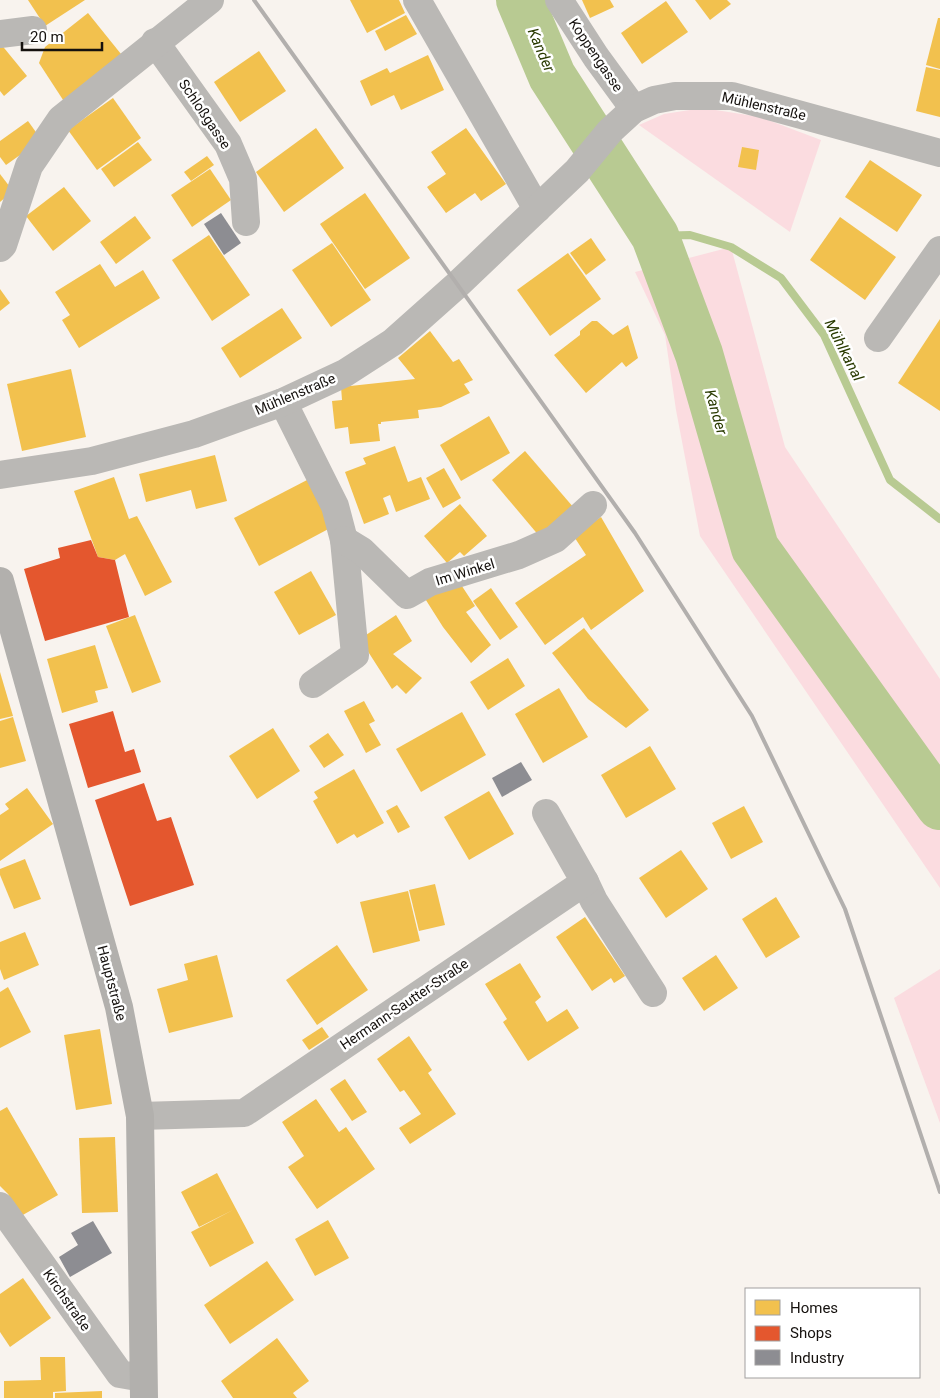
<svg xmlns="http://www.w3.org/2000/svg" width="940" height="1398" viewBox="0 0 940 1398" font-family="Roboto,sans-serif">
	<rect width="100%" height="100%" fill="#f8f3ee"/>
	<g fill="#fbdce0">
		<polygon points="703,108 760,117 821,140 790,232 639,125 664,114"/>
		<polygon points="731,247 785,447 940,679 940,888 700,536 676,410 665,335 635,272"/>
		<polygon points="940,969 940,1123 894,998"/>
	</g>
	<g fill="#f2c14e">
		<polygon points="28,0 85,0 45,26"/>
		<polygon points="350,0 399,0 405,13 367,33"/>
		<polygon points="582,0 610,0 614,7 590,18"/>
		<polygon points="695,0 727,0 731,4 710,20"/>
		<polygon points="666,1 688,32 642,64 621,33"/>
		<polygon points="88,13 125,59 67,106 39,63 45,47"/>
		<polygon points="406,15 417,34 385,51 375,31"/>
		<polygon points="938,18 940,18 940,69 926,65"/>
		<polygon points="0,43 27,76 4,96 0,91"/>
		<polygon points="259,51 286,91 240,122 214,82"/>
		<polygon points="428,55 444,90 401,110 394,95 371,106 360,81 387,68 390,73"/>
		<polygon points="926,67 940,70 940,117 916,111"/>
		<polygon points="113,98 141,138 97,170 68,130"/>
		<polygon points="28,121 38,135 27,150 6,165 0,157 0,141"/>
		<polygon points="316,128 344,168 284,212 256,172"/>
		<polygon points="466,128 506,184 481,201 475,193 446,213 427,187 446,174 431,152"/>
		<polygon points="138,142 152,160 114,187 101,169"/>
		<polygon points="742,147 759,150 756,170 738,167"/>
		<polygon points="207,156 214,165 191,181 184,172"/>
		<polygon points="870,160 922,195 897,232 845,197"/>
		<polygon points="210,169 231,200 192,227 171,195"/>
		<polygon points="0,174 13,191 0,202"/>
		<polygon points="64,187 91,221 53,251 26,216"/>
		<polygon points="365,193 410,258 365,289 320,224"/>
		<polygon points="135,216 151,238 116,264 100,242"/>
		<polygon points="840,217 896,257 865,300 810,260"/>
		<polygon points="209,235 250,295 212,321 172,260"/>
		<polygon points="591,238 606,260 586,275 570,253"/>
		<polygon points="332,243 371,300 331,327 292,270"/>
		<polygon points="568,253 601,299 550,336 517,290"/>
		<polygon points="100,264 115,287 143,270 160,298 79,348 62,320 70,315 55,292"/>
		<polygon points="0,289 10,303 0,311"/>
		<polygon points="282,308 302,338 240,378 221,348"/>
		<polygon points="940,319 940,411 898,383"/>
		<polygon points="592,321 597,321 613,335 628,325 638,358 626,367 622,362 586,393 554,355 580,335 580,331"/>
		<polygon points="430,331 453,362 459,359 473,380 464,384 470,393 441,407 418,410 419,418 381,422 381,424 378,424 380,441 350,444 348,427 335,429 332,401 342,400 341,387 415,379 398,358"/>
		<polygon points="71,369 86,437 22,451 7,384"/>
		<polygon points="489,416 510,453 461,481 440,445"/>
		<polygon points="395,446 408,482 421,477 430,499 396,512 390,495 383,498 389,514 364,524 345,472 366,464 363,458"/>
		<polygon points="525,451 574,508 540,537 492,480"/>
		<polygon points="215,455 227,501 196,509 191,490 146,502 139,474"/>
		<polygon points="444,468 461,498 443,508 426,478"/>
		<polygon points="114,477 129,519 137,516 172,582 145,596 125,554 115,560 98,557 74,491"/>
		<polygon points="309,479 334,526 259,566 234,518"/>
		<polygon points="460,504 487,536 464,556 460,552 447,563 424,536"/>
		<polygon points="601,517 644,591 591,630 583,617 545,645 515,603 586,555 573,535"/>
		<polygon points="311,571 336,615 299,635 274,592"/>
		<polygon points="456,577 475,606 466,612 491,645 471,663 443,627 424,597"/>
		<polygon points="491,588 518,627 500,640 473,601"/>
		<polygon points="135,615 161,682 132,693 106,626"/>
		<polygon points="396,615 412,641 393,654 422,678 406,694 397,685 392,689 360,639"/>
		<polygon points="584,628 649,710 626,728 588,699 552,653"/>
		<polygon points="95,645 108,688 95,691 98,702 62,713 47,659"/>
		<polygon points="508,658 525,686 488,710 470,682"/>
		<polygon points="0,672 13,716 0,719"/>
		<polygon points="559,688 588,737 543,763 515,714"/>
		<polygon points="364,701 375,721 369,724 381,745 366,753 344,711"/>
		<polygon points="462,712 486,755 421,792 396,749"/>
		<polygon points="13,717 26,761 0,768 0,721"/>
		<polygon points="273,728 300,771 257,799 229,756"/>
		<polygon points="328,733 344,755 324,768 309,746"/>
		<polygon points="650,746 676,789 626,818 601,775"/>
		<polygon points="354,769 384,823 357,838 354,834 337,844 313,801 318,798 314,792"/>
		<polygon points="27,788 53,824 0,861 0,815 9,809 5,804"/>
		<polygon points="489,791 514,834 469,860 444,817"/>
		<polygon points="397,805 410,827 398,833 386,811"/>
		<polygon points="744,806 763,842 731,859 712,823"/>
		<polygon points="681,850 708,889 666,918 639,878"/>
		<polygon points="25,859 41,899 14,909 0,875 0,869"/>
		<polygon points="435,884 445,925 419,931 409,890"/>
		<polygon points="408,891 420,941 373,953 360,902"/>
		<polygon points="776,897 800,937 766,958 742,919"/>
		<polygon points="585,917 625,976 614,983 611,978 592,991 556,937"/>
		<polygon points="25,932 39,965 4,980 0,969 0,942"/>
		<polygon points="337,945 368,990 317,1025 286,980"/>
		<polygon points="217,955 233,1017 169,1033 157,989 188,980 184,964"/>
		<polygon points="716,955 738,988 704,1011 682,978"/>
		<polygon points="520,963 541,997 535,1002 547,1022 567,1009 579,1028 528,1061 503,1022 507,1019 485,984"/>
		<polygon points="8,987 31,1032 0,1048 0,992"/>
		<polygon points="322,1027 329,1037 309,1050 302,1040"/>
		<polygon points="100,1029 112,1104 76,1110 64,1035"/>
		<polygon points="409,1036 432,1070 428,1073 456,1114 410,1144 399,1128 421,1114 404,1090 400,1092 377,1059"/>
		<polygon points="345,1079 367,1112 352,1121 330,1089"/>
		<polygon points="316,1099 339,1132 346,1127 375,1169 317,1209 288,1167 304,1156 282,1122"/>
		<polygon points="7,1107 58,1195 21,1216 8,1194 0,1186 0,1111"/>
		<polygon points="115,1137 118,1212 82,1213 79,1138"/>
		<polygon points="217,1173 254,1243 210,1267 191,1232 233,1210 199,1227 181,1192"/>
		<polygon points="328,1220 349,1258 315,1276 295,1239"/>
		<polygon points="267,1261 294,1300 230,1344 204,1305"/>
		<polygon points="23,1278 51,1318 10,1347 0,1332 0,1294"/>
		<polygon points="277,1338 309,1381 293,1393 297,1398 233,1398 221,1381"/>
		<polygon points="40,1357 65,1357 66,1391 53,1392 53,1398 4,1398 4,1381 41,1380"/>
		<polygon points="102,1391 102,1398 55,1398 55,1393"/>
	</g>
	<g fill="#e4572e">
		<polygon points="91,540 98,557 115,560 129,617 45,641 24,569 60,558 58,548"/>
		<polygon points="113,711 125,752 134,749 141,772 88,788 69,724"/>
		<polygon points="144,783 157,821 171,817 194,885 130,906 95,800"/>
	</g>
	<g fill="#8d8d92">
		<polygon points="221,213 241,243 224,255 204,224"/>
		<polygon points="521,762 532,780 502,797 492,778"/>
		<polygon points="93,1221 112,1253 70,1277 59,1257 78,1245 71,1233"/>
	</g>
	<g fill="none" stroke-linecap="round" stroke-linejoin="round">
		<polyline stroke="#b8ca92" stroke-width="8" points="655,236 690,235 731,247 781,278 824,335 890,480 940,519"/>
		<polyline stroke="#b8ca92" stroke-width="48" points="520,0 552,76 655,236 699,354 755,548 940,806"/>
		<g stroke="#bab8b5" stroke-width="28">
			<polyline points="417,0 537,209"/>
			<polyline points="559,0 596,57 634,109"/>
			<polyline points="0,34 33,30"/>
			<polyline points="155,42 228,144 243,179 246,222"/>
			<polyline points="0,248 3,245 29,166 61,119 210,0"/>
			<polyline points="878,338 940,250"/>
			<polyline points="283,402 335,506 344,540 355,655 313,684"/>
			<polyline points="0,475 92,461 194,434 283,402 345,373 393,342 457,285 577,171 610,131 634,109 654,100 675,96 732,96 940,153"/>
			<polyline points="344,540 362,551 407,595 430,582 519,555 555,539 593,505"/>
			<polyline points="585,882 594,901 653,993"/>
			<polyline points="140,1116 244,1113 585,882 546,813"/>
			<polyline points="0,1206 120,1374 143,1378"/>
		</g>
		<polyline stroke="#b2b0ad" stroke-width="28" points="0,581 119,1007 140,1116 144,1398"/>
		<polyline stroke="#b2afad" stroke-width="4" points="254,0 635,533 752,716 845,909 940,1192"/>
	</g>
	<g text-anchor="middle" stroke-width="5" stroke-linejoin="round" paint-order="stroke">
		<g font-size="14" fill="#15110e" stroke="#fff">
			<text transform="translate(596 55) rotate(56)" y="5">Koppengasse</text>
			<text transform="translate(764 106) rotate(13)" y="5">Mühlenstraße</text>
			<text transform="translate(205 114) rotate(56)" y="5">Schloßgasse</text>
			<text transform="translate(295 394) rotate(-23)" y="5">Mühlenstraße</text>
			<text transform="translate(465 572) rotate(-17)" y="5">Im Winkel</text>
			<text transform="translate(112 983) rotate(75)" y="5">Hauptstraße</text>
			<text transform="translate(404 1004) rotate(-34)" y="5">Hermann-Sautter-Straße</text>
			<text transform="translate(67 1300) rotate(55)" y="5">Kirchstraße</text>
		</g>
		<g font-size="15" font-style="italic" fill="#293a00" stroke="#fff">
			<text transform="translate(541 50) rotate(67)" y="5">Kander</text>
			<text transform="translate(844 350) rotate(63)" y="5">Mühlkanal</text>
			<text transform="translate(716 412) rotate(74)" y="5">Kander</text>
		</g>
	</g>
	<rect x="745" y="1288" width="175" height="90" fill="#ffffff" stroke="#a1a09f"/>
	<rect x="755" y="1300" width="25" height="15" fill="#f2c14e" stroke="#a1a09f"/>
	<text x="790" y="1313" font-size="15" fill="#15110e">Homes</text>
	<rect x="755" y="1326" width="25" height="15" fill="#e4572e" stroke="#a1a09f"/>
	<text x="790" y="1338" font-size="15" fill="#15110e">Shops</text>
	<rect x="755" y="1350" width="25" height="15" fill="#8d8d92" stroke="#a1a09f"/>
	<text x="790" y="1363" font-size="15" fill="#15110e">Industry</text>
	<path d="M22 42v8h80v-8" fill="none" stroke="#15110e" stroke-width="2.5"/>
	<text x="30" y="42" font-size="15" fill="#15110e" stroke="#ffffff" stroke-width="4" paint-order="stroke">20 m</text>
</svg>
